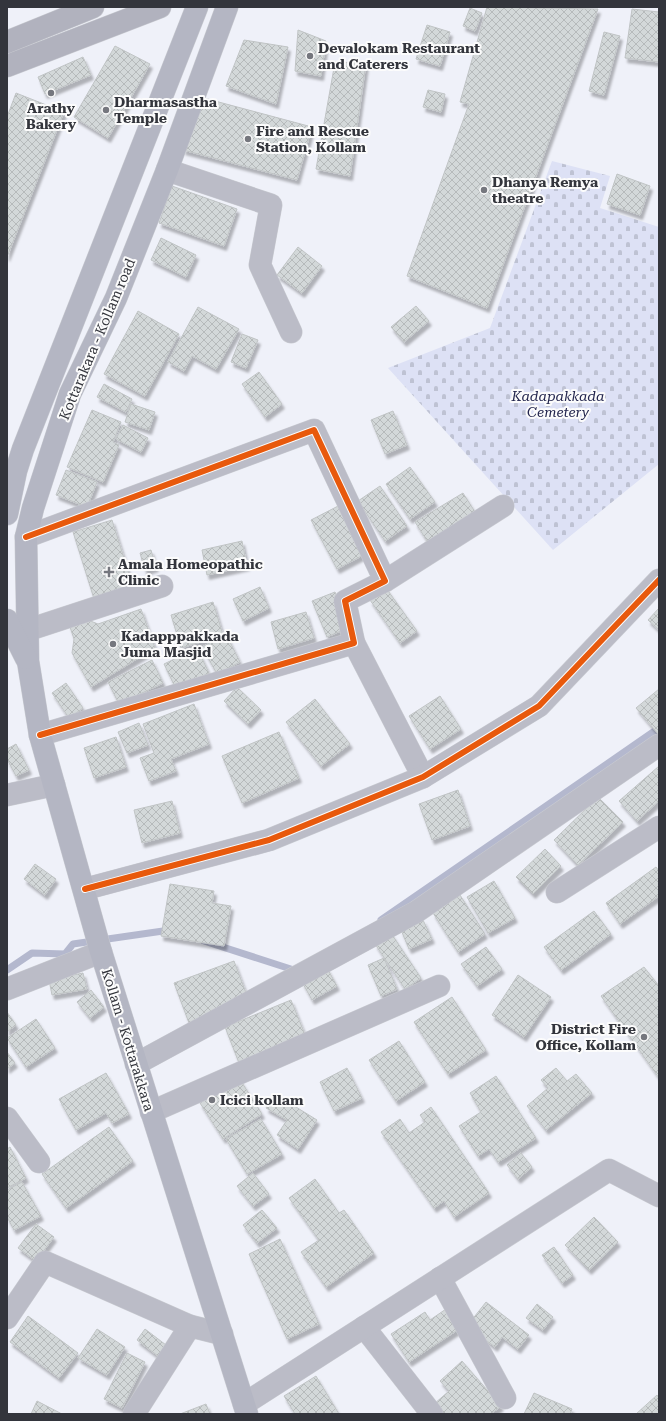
<svg xmlns="http://www.w3.org/2000/svg" width="666" height="1421" viewBox="0 0 666 1421" font-family="'Roboto Serif',serif">
	<defs>
		<pattern id="cemetery-stones" width="16" height="16" patternUnits="userSpaceOnUse"><rect width="16" height="16" fill="#dde1f5"/><path d="M2 7V4a2 2 0 0 1 4 0v3zM10 15v-3a2 2 0 0 1 4 0v3z" fill="#bec2d3"/></pattern>
		<pattern id="building-cross-hatch" width="8" height="8" patternUnits="userSpaceOnUse"><rect width="8" height="8" fill="#d3d8d9"/><path d="M0 0l8 8M0 8l8-8" fill="none" stroke="#b6babb"/></pattern>
		<filter id="shadow"><feDropShadow dx="2.5" dy="4.5" stdDeviation="1" flood-color="#0004"/></filter>
	</defs>
	<rect width="100%" height="100%" fill="#eff1f9"/>
	<polygon fill="url(#cemetery-stones)" points="552,161 610,176 600,208 659,227 659,464 553,550 388,368 490,328"/>
	<g fill="none" stroke-linecap="round" stroke-linejoin="round">
		<g stroke="#b4b8ce" stroke-width="7">
			<polyline points="381,920 659,728"/>
			<polyline points="204,941 297,971"/>
			<polyline points="7,970 32,953 65,954 73,944 170,930"/>
		</g>
	</g>
	<g fill="url(#building-cross-hatch)" stroke="#c0c4c5" filter="url(#shadow)">
		<polygon points="487,7 598,9 487,308 407,276 469,104 460,102"/>
		<polygon points="470,8 482,13 475,31 463,26"/>
		<polygon points="632,9 659,12 659,62 625,58"/>
		<polygon points="427,25 450,32 440,66 416,59"/>
		<polygon points="298,30 326,41 321,76 295,71"/>
		<polygon points="604,32 620,36 604,95 589,91"/>
		<polygon points="244,40 288,47 276,104 226,86"/>
		<polygon points="115,46 150,64 108,138 74,117"/>
		<polygon points="83,57 91,75 45,94 38,77"/>
		<polygon points="335,62 366,63 350,176 316,169"/>
		<polygon points="428,90 445,94 441,112 423,107"/>
		<polygon points="16,93 64,112 7,257 7,117"/>
		<polygon points="200,97 312,127 297,180 183,150"/>
		<polygon points="617,174 650,186 640,215 607,204"/>
		<polygon points="172,186 237,209 224,246 159,223"/>
		<polygon points="161,238 196,255 186,277 151,260"/>
		<polygon points="298,247 322,266 302,293 277,275"/>
		<polygon points="416,306 429,321 404,342 391,327"/>
		<polygon points="198,307 239,329 216,369 192,356 184,371 168,362"/>
		<polygon points="138,311 179,334 145,396 104,374"/>
		<polygon points="242,334 258,340 246,368 231,362"/>
		<polygon points="259,372 282,404 265,417 242,384"/>
		<polygon points="104,384 132,399 126,412 97,397"/>
		<polygon points="131,404 155,412 149,430 125,422"/>
		<polygon points="92,410 121,422 113,442 119,445 103,482 67,467"/>
		<polygon points="393,411 407,445 385,454 371,420"/>
		<polygon points="123,425 148,438 141,452 116,439"/>
		<polygon points="410,467 435,502 410,519 386,484"/>
		<polygon points="66,470 97,482 87,507 56,495"/>
		<polygon points="380,486 407,526 385,541 358,501"/>
		<polygon points="463,493 477,515 429,544 415,522"/>
		<polygon points="342,504 367,553 337,569 311,520"/>
		<polygon points="112,520 134,590 95,602 73,532"/>
		<polygon points="242,541 247,566 207,575 202,550"/>
		<polygon points="151,550 156,567 145,571 140,553"/>
		<polygon points="260,587 269,608 243,621 233,599"/>
		<polygon points="386,588 417,631 400,643 370,600"/>
		<polygon points="335,592 350,627 327,637 312,601"/>
		<polygon points="213,602 223,635 181,648 171,615"/>
		<polygon points="659,608 659,630 648,620"/>
		<polygon points="141,609 155,648 91,687 72,653 74,639 69,624 78,616 98,624"/>
		<polygon points="306,612 314,638 278,649 271,622"/>
		<polygon points="226,634 240,662 217,674 202,647"/>
		<polygon points="197,648 209,673 176,689 164,664"/>
		<polygon points="152,660 163,683 119,704 108,682"/>
		<polygon points="66,683 83,708 69,718 52,693"/>
		<polygon points="237,687 261,710 248,724 224,701"/>
		<polygon points="659,689 659,733 658,734 636,708"/>
		<polygon points="440,696 461,729 430,749 409,716"/>
		<polygon points="315,699 350,744 321,766 286,722"/>
		<polygon points="194,704 209,744 171,759 176,771 149,781 140,758 154,753 143,724"/>
		<polygon points="139,723 148,745 127,753 118,732"/>
		<polygon points="279,732 299,778 242,803 222,756"/>
		<polygon points="116,737 126,767 94,778 84,748"/>
		<polygon points="16,744 29,770 16,776 7,759 7,749"/>
		<polygon points="659,766 659,801 637,821 619,801"/>
		<polygon points="458,790 470,826 432,840 419,804"/>
		<polygon points="598,797 623,822 578,865 554,840"/>
		<polygon points="172,801 180,833 142,843 134,810"/>
		<polygon points="545,849 561,866 533,894 516,877"/>
		<polygon points="35,864 56,879 45,895 24,879"/>
		<polygon points="656,867 659,871 659,896 620,924 606,903"/>
		<polygon points="494,881 515,918 488,933 467,897"/>
		<polygon points="170,884 214,891 212,903 231,906 224,946 161,936"/>
		<polygon points="460,895 485,934 458,952 433,913"/>
		<polygon points="594,911 611,934 561,970 544,947"/>
		<polygon points="423,920 432,939 409,949 401,930"/>
		<polygon points="391,933 421,978 405,989 375,944"/>
		<polygon points="486,947 502,969 477,986 461,964"/>
		<polygon points="384,958 397,989 381,996 368,965"/>
		<polygon points="234,961 249,1001 189,1023 174,983"/>
		<polygon points="644,967 659,986 659,1078 601,996"/>
		<polygon points="327,968 337,986 312,1000 302,982"/>
		<polygon points="83,973 87,989 52,995 49,980"/>
		<polygon points="518,975 551,997 524,1037 492,1015"/>
		<polygon points="91,990 104,1007 90,1018 77,1002"/>
		<polygon points="452,997 486,1050 448,1074 414,1022"/>
		<polygon points="291,1000 306,1037 239,1063 225,1027"/>
		<polygon points="7,1012 16,1025 7,1032"/>
		<polygon points="36,1019 55,1048 26,1067 7,1038"/>
		<polygon points="399,1041 425,1082 396,1101 369,1060"/>
		<polygon points="7,1052 15,1063 7,1069"/>
		<polygon points="347,1068 362,1098 334,1111 320,1082"/>
		<polygon points="556,1068 567,1081 576,1074 592,1093 546,1130 527,1106 548,1088 541,1080"/>
		<polygon points="106,1073 129,1114 112,1123 106,1113 76,1130 59,1099"/>
		<polygon points="496,1076 536,1138 498,1162 489,1149 478,1156 459,1126 481,1112 470,1093"/>
		<polygon points="239,1078 262,1114 223,1139 200,1103"/>
		<polygon points="275,1094 317,1120 298,1149 277,1135 287,1120 266,1108"/>
		<polygon points="431,1107 489,1193 454,1217 444,1201 434,1208 381,1132 400,1119 409,1133 425,1122 420,1115"/>
		<polygon points="261,1119 282,1154 247,1174 226,1139"/>
		<polygon points="109,1127 133,1161 66,1208 42,1174"/>
		<polygon points="10,1147 26,1178 7,1188 7,1149"/>
		<polygon points="521,1153 532,1167 518,1179 507,1165"/>
		<polygon points="253,1173 269,1194 253,1206 237,1186"/>
		<polygon points="315,1179 339,1213 344,1210 374,1253 326,1287 301,1252 319,1240 289,1198"/>
		<polygon points="22,1182 41,1216 14,1230 7,1217 7,1190"/>
		<polygon points="262,1210 277,1228 257,1243 243,1225"/>
		<polygon points="594,1217 618,1242 589,1270 565,1245"/>
		<polygon points="36,1224 54,1237 36,1261 18,1248"/>
		<polygon points="280,1239 319,1324 287,1339 249,1254"/>
		<polygon points="554,1247 573,1275 562,1283 542,1255"/>
		<polygon points="486,1302 529,1335 518,1349 502,1337 495,1347 467,1326"/>
		<polygon points="537,1304 553,1317 543,1330 526,1318"/>
		<polygon points="446,1309 459,1329 409,1362 391,1334 425,1312 430,1320"/>
		<polygon points="28,1316 78,1353 59,1378 10,1342"/>
		<polygon points="97,1329 125,1347 107,1375 78,1358"/>
		<polygon points="145,1329 166,1345 158,1356 137,1340"/>
		<polygon points="127,1353 145,1362 122,1408 104,1399"/>
		<polygon points="462,1361 501,1406 491,1414 442,1414 434,1404 449,1391 440,1381"/>
		<polygon points="316,1376 339,1414 295,1414 284,1396"/>
		<polygon points="534,1393 572,1409 570,1414 524,1414"/>
		<polygon points="657,1395 659,1398 659,1414 636,1414"/>
		<polygon points="37,1401 62,1414 31,1414"/>
		<polygon points="206,1404 210,1414 180,1414"/>
	</g>
	<g fill="none" stroke-linecap="round" stroke-linejoin="round">
		<g stroke="#caccd2" stroke-width="23">
			<g id="minor">
				<polyline points="167,170 271,205 260,265 291,332"/>
				<polyline points="26,537 314,430 385,581 345,601 354,643 40,735"/>
				<polyline points="385,581 503,506"/>
				<polyline points="28,630 162,586"/>
				<polyline points="354,643 423,777"/>
				<polyline points="7,795 54,785"/>
				<polyline points="85,889 269,840 423,777 539,706 659,580"/>
				<polyline points="557,892 659,827"/>
				<polyline points="7,989 101,952"/>
				<polyline points="136,1064 416,912 659,745"/>
				<polyline points="151,1112 439,986"/>
				<polyline points="7,1118 39,1162"/>
				<polyline points="440,1278 505,1398"/>
				<polyline points="7,1318 45,1262 190,1326"/>
				<polyline points="364,1327 432,1414"/>
				<polyline points="244,1404 609,1170 659,1196"/>
				<polyline points="134,1414 190,1326 222,1334"/>
			</g>
		</g>
		<g stroke="#caccd2" stroke-width="23">
			<g id="secondary">
				<polyline points="7,42 93,7"/>
				<polyline points="7,66 160,7"/>
			</g>
		</g>
		<g stroke="#caccd2" stroke-width="23">
			<g id="primary">
				<polyline points="227,7 167,170 116,298 70,394 33,508 26,537 28,661 40,735 101,952 247,1414"/>
				<polyline points="7,514 16,471 23,449 197,7"/>
				<polyline points="7,620 26,658"/>
			</g>
		</g>
		<use href="#minor" stroke="#bbbcc7" stroke-width="22"/>
		<use href="#secondary" stroke="#b1b2be" stroke-width="22"/>
		<use href="#primary" stroke="#b4b6c3" stroke-width="22"/>
		<g stroke="#fcfcfc" stroke-width="8">
			<g id="cycleway">
				<polyline points="26,537 314,430 385,581 345,601 354,643 40,735"/>
				<polyline points="85,889 269,840 423,777 539,706 659,580"/>
			</g>
		</g>
		<use href="#cycleway" stroke="#e8590c" stroke-width="6"/>
	</g>
	<g fill="#75777e" stroke="#fcfcfc" stroke-width="1.5">
		<circle cx="310" cy="56" r="4"/>
		<circle cx="51" cy="93" r="4"/>
		<circle cx="106" cy="110" r="4"/>
		<circle cx="248" cy="139" r="4"/>
		<circle cx="484" cy="190" r="4"/>
		<path d="M107 566h4v4h4v4h-4v4h-4v-4h-4v-4h4z"/>
		<circle cx="113" cy="644" r="4"/>
		<circle cx="644" cy="1037" r="4"/>
		<circle cx="212" cy="1100" r="4"/>
	</g>
	<g text-anchor="middle" stroke-width="4" stroke-linejoin="round" paint-order="stroke">
		<g font-size="14" font-weight="bold" fill="#33353c" stroke="#fcfcfc" text-anchor="start">
			<text x="318" y="53">Devalokam Restaurant<tspan x="318" dy="16">and Caterers</tspan></text>
			<text x="114" y="107">Dharmasastha<tspan x="114" dy="16">Temple</tspan></text>
			<text x="51" y="113" text-anchor="middle">Arathy<tspan x="51" dy="16">Bakery</tspan></text>
			<text x="256" y="136">Fire and Rescue<tspan x="256" dy="16">Station, Kollam</tspan></text>
			<text x="492" y="187">Dhanya Remya<tspan x="492" dy="16">theatre</tspan></text>
			<text x="118" y="569">Amala Homeopathic<tspan x="118" dy="16">Clinic</tspan></text>
			<text x="121" y="641">Kadapppakkada<tspan x="121" dy="16">Juma Masjid</tspan></text>
			<text x="636" y="1034" text-anchor="end">District Fire<tspan x="636" dy="16">Office, Kollam</tspan></text>
			<text x="220" y="1105">Icici kollam</text>
		</g>
		<g font-size="14" fill="#33353c" stroke="#fcfcfc">
			<text transform="translate(97 339) rotate(-67)" y="5">Kottarakara - Kollam road</text>
			<text transform="translate(128 1040) rotate(73)" y="5">Kollam - Kottarakkara</text>
		</g>
		<g font-size="14" font-style="italic" fill="#23264e" stroke="#fcfcfc">
			<text x="558" y="401">Kadapakkada<tspan x="558" dy="16">Cemetery</tspan></text>
		</g>
	</g>
	<rect width="666" height="1421" fill="none" stroke="#33353c" stroke-width="16"/>
</svg>
